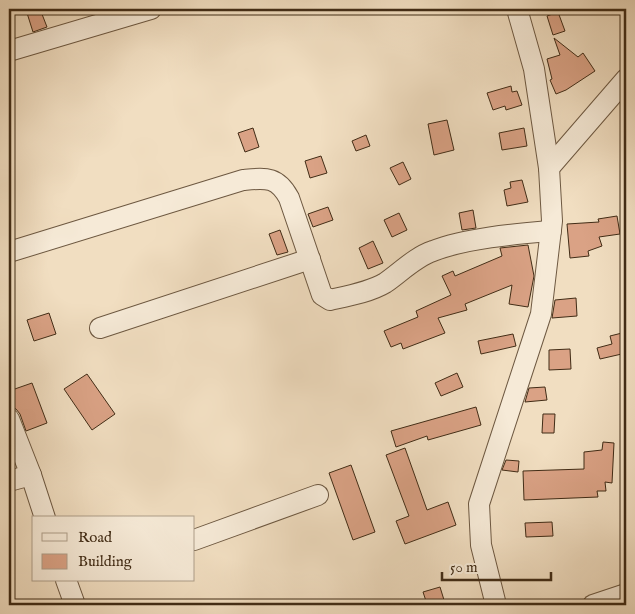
<svg xmlns="http://www.w3.org/2000/svg" width="635" height="614" viewBox="0 0 635 614" font-family="'IM FELL English',serif">
	<rect width="100%" height="100%" fill="#f1dec1"/>
	<filter id="stains"><feTurbulence type="fractalNoise" baseFrequency=".004" numOctaves="4"/><feColorMatrix values="0 0 0 0 .2 0 0 0 0 .09 0 0 0 0 .02 0 0 0 .5 -.17"/></filter>
	<radialGradient id="worn" r=".72"><stop offset=".6" stop-color="#630" stop-opacity="0"/><stop offset="1" stop-color="#630" stop-opacity=".3"/></radialGradient>
	<g fill="#daa285" stroke="#412c16">
		<polygon points="40,9 47,27 33,32 27,13"/>
		<polygon points="558,12 565,31 553,35 547,16"/>
		<polygon points="554,38 578,57 583,53 595,71 566,90 556,94 550,80 552,79 547,59 560,55"/>
		<polygon points="511,86 512,92 517,91 522,105 506,110 505,106 493,110 487,93"/>
		<polygon points="447,120 454,150 434,155 428,124"/>
		<polygon points="253,128 259,147 245,152 238,133"/>
		<polygon points="524,128 527,146 502,150 499,133"/>
		<polygon points="366,135 370,146 356,151 352,141"/>
		<polygon points="321,156 327,173 310,178 305,161"/>
		<polygon points="403,162 411,179 399,185 390,168"/>
		<polygon points="522,180 528,202 507,206 504,190 511,188 510,182"/>
		<polygon points="328,207 333,220 313,227 308,214"/>
		<polygon points="473,210 476,228 462,230 459,213"/>
		<polygon points="399,213 407,230 392,237 384,220"/>
		<polygon points="617,216 620,234 599,237 602,246 588,251 589,256 570,258 567,224 599,222 598,219"/>
		<polygon points="280,230 288,252 277,255 269,234"/>
		<polygon points="373,241 383,263 368,269 359,248"/>
		<polygon points="528,245 534,276 528,307 509,304 512,285 465,304 467,310 438,318 445,333 403,349 401,343 391,347 384,331 418,317 416,311 451,295 442,276 453,271 455,276 502,256 500,248"/>
		<polygon points="576,298 577,316 552,318 555,300"/>
		<polygon points="49,313 56,334 34,341 27,320"/>
		<polygon points="626,332 626,353 600,359 597,348 612,344 610,336"/>
		<polygon points="513,334 516,346 481,354 478,341"/>
		<polygon points="570,349 571,369 549,370 549,350"/>
		<polygon points="457,373 463,387 441,396 435,383"/>
		<polygon points="87,374 115,414 92,430 64,389"/>
		<polygon points="32,383 47,423 26,431 20,414 16,409 11,407 9,402 9,391"/>
		<polygon points="545,387 547,400 525,402 529,388"/>
		<polygon points="476,407 481,425 428,440 427,436 396,447 391,431"/>
		<polygon points="543,414 555,414 554,433 542,433"/>
		<polygon points="603,442 614,443 612,483 605,482 606,491 597,491 598,497 524,500 523,471 584,469 584,452 602,450"/>
		<polygon points="405,448 427,510 448,502 456,525 405,544 396,521 409,516 386,455"/>
		<polygon points="506,460 519,461 518,472 502,470"/>
		<polygon points="351,465 375,532 353,540 329,473"/>
		<polygon points="552,522 553,536 526,537 525,523"/>
		<polygon points="440,587 444,600 427,604 423,592"/>
	</g>
	<g fill="none" stroke-linecap="round" stroke-linejoin="round">
		<g stroke="#6d5841" stroke-width="22">
			<g id="minor">
				<polyline points="9,51 151,9"/>
				<polyline points="549,168 626,79"/>
				<path d="M9,252L243,180C266,178 277,176 289,198L322,295L330,300C348,296 370,292 385,283C401,272 415,257 433,251C466,238 515,234 551,231"/>
				<polyline points="100,328 310,259"/>
				<polyline points="9,419 31,475 45,518"/>
				<polyline points="9,481 31,475"/>
				<polyline points="194,540 318,495"/>
				<polyline points="66,580 75,605"/>
				<polyline points="496,605 481,545 479,504 541,314 552,221 549,168 534,69 517,9"/>
				<polyline points="593,605 626,594"/>
			</g>
		</g>
		<use href="#minor" stroke="#f6ead7" stroke-width="20"/>
	</g>
	<rect width="635" height="614" fill="none" stroke="#f1dec1" stroke-width="30"/>
	<rect x="10" y="10" width="615" height="594" fill="none" stroke="#412c16" stroke-width="2.5"/>
	<rect x="15" y="15" width="605" height="584" fill="none" stroke="#412c16"/>
	<rect x="32" y="516" width="162" height="65" fill="#f6ead7" stroke="#ae9e8a"/>
	<rect x="42" y="533" width="25" height="8" fill="#f6ead7" stroke="#ae9e8a"/>
	<text x="78" y="542" font-size="15" fill="#412c16">Road</text>
	<rect x="42" y="554" width="25" height="15" fill="#daa285" stroke="#ae9e8a"/>
	<text x="78" y="566" font-size="15" fill="#412c16">Building</text>
	<path d="M442 572v8h109v-8" fill="none" stroke="#412c16" stroke-width="2.5"/>
	<text x="450" y="572" font-size="15" fill="#412c16" stroke="#f6ead7" stroke-width="4" paint-order="stroke">50 m</text>
	<rect width="100%" height="100%" filter="url(#stains)"/>
	<rect width="100%" height="100%" fill="url(#worn)"/>
</svg>
